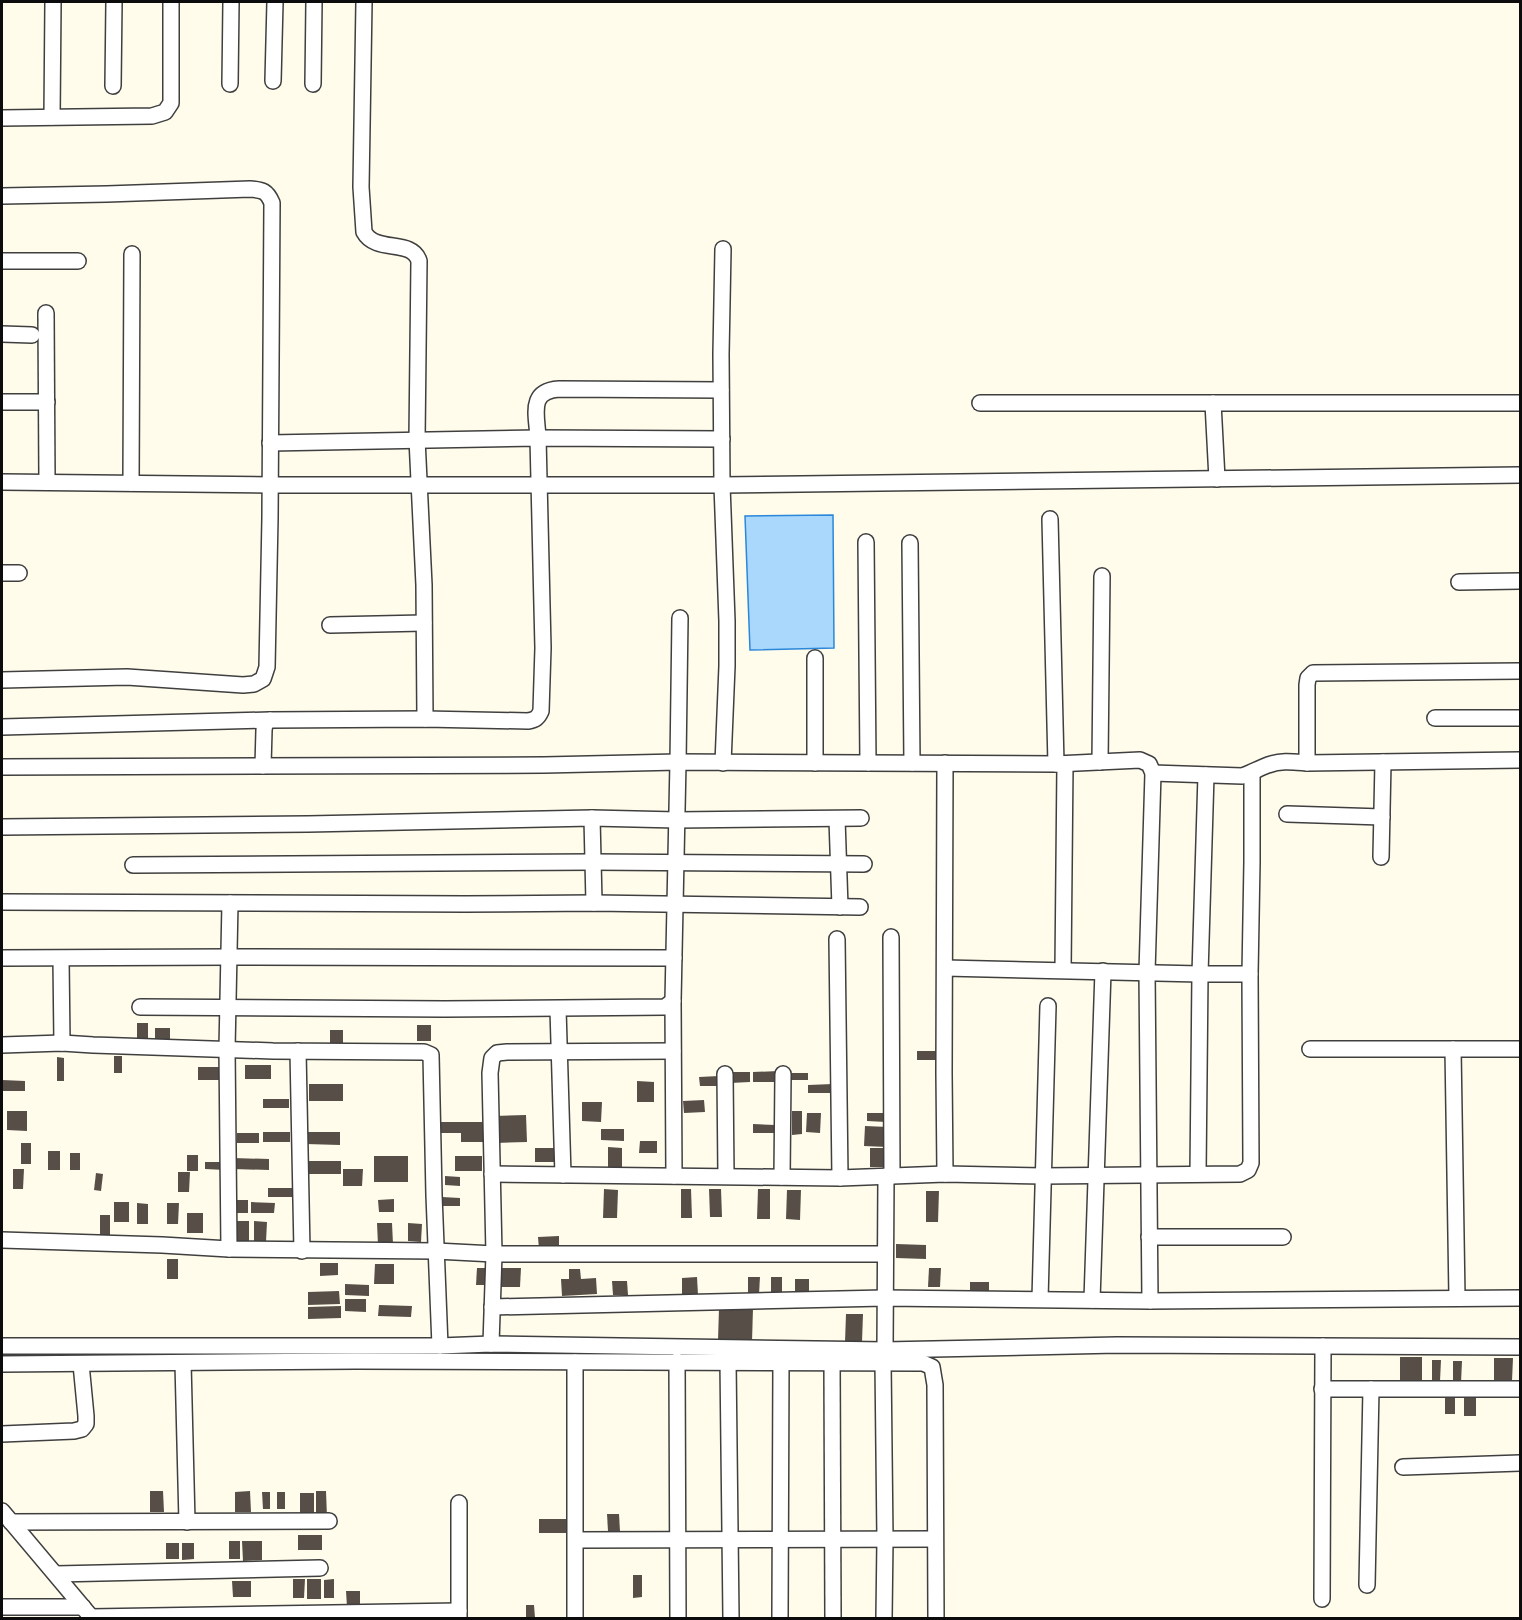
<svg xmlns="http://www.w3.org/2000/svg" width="1522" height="1620" viewBox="0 0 1522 1620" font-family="'Libre Baskerville',serif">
	<rect width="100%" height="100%" fill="#fffceb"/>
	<polygon fill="#aad8fc" stroke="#2a87da" stroke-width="1.5" points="833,515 834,648 750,650 745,516"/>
	<g fill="#564e47">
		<rect x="137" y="1023" width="11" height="17"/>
		<rect x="417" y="1025" width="14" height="16"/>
		<rect x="155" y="1028" width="15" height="13"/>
		<polygon points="330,1030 343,1030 343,1047 330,1046"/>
		<rect x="917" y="1051" width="21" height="9"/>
		<rect x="114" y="1056" width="8" height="17"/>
		<polygon points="57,1057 64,1058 64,1081 57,1081"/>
		<rect x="245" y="1065" width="26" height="14"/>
		<rect x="198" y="1067" width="21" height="13"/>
		<polygon points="779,1071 779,1082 753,1082 753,1072"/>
		<polygon points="730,1072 750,1072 750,1082 730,1083"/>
		<rect x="789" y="1073" width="19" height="7"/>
		<polygon points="719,1076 719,1086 700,1086 699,1077"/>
		<polygon points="2,1080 25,1081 25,1091 2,1091"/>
		<polygon points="637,1081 654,1082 654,1102 637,1102"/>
		<rect x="309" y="1084" width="34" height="17"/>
		<polygon points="833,1084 833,1093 808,1093 808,1085"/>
		<rect x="263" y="1099" width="26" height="9"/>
		<polygon points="704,1100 705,1112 684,1113 683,1101"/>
		<polygon points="582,1102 602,1102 601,1122 582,1121"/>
		<polygon points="7,1111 27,1111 27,1131 7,1130"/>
		<polygon points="792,1111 802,1111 802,1134 792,1135"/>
		<polygon points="807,1113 821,1113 820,1133 806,1132"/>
		<polygon points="867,1113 886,1113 886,1122 867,1121"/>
		<polygon points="526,1115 527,1142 495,1143 494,1116"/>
		<polygon points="439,1122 485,1122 485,1142 461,1142 461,1133 439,1133"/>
		<polygon points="753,1124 775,1125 775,1133 753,1133"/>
		<polygon points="865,1126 888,1127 887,1147 864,1146"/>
		<polygon points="601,1129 624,1129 624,1141 601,1140"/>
		<rect x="263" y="1132" width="27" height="10"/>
		<polygon points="306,1132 340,1132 340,1145 306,1144"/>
		<rect x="237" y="1133" width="22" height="10"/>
		<polygon points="640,1141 657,1141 657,1153 639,1153"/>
		<rect x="21" y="1143" width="10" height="21"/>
		<polygon points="608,1147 622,1148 622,1168 608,1167"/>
		<rect x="535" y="1148" width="25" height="14"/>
		<rect x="870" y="1148" width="13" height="19"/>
		<rect x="48" y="1151" width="12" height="19"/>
		<rect x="70" y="1153" width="10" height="17"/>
		<rect x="187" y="1155" width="11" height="16"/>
		<rect x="374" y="1156" width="34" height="26"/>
		<rect x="455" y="1156" width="27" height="15"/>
		<polygon points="233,1158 269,1159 269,1170 233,1169"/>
		<rect x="306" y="1161" width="35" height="13"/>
		<polygon points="205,1162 225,1162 225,1170 205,1169"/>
		<polygon points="13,1169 24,1169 23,1189 13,1189"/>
		<polygon points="343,1169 363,1169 362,1186 343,1186"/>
		<polygon points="178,1172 190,1172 189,1192 178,1192"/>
		<polygon points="96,1173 103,1174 101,1191 94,1190"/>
		<polygon points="445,1176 460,1177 460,1186 445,1185"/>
		<rect x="268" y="1188" width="24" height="9"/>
		<polygon points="604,1189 618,1190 617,1218 603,1218"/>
		<polygon points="681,1189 691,1189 692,1218 681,1218"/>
		<polygon points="709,1189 721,1189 722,1217 710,1217"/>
		<polygon points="758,1189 770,1189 770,1219 757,1219"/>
		<polygon points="787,1190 801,1190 800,1220 786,1219"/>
		<polygon points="926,1191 939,1191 938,1222 926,1222"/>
		<polygon points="442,1197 460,1198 460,1206 442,1206"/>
		<polygon points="394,1199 394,1212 379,1212 378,1200"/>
		<rect x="234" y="1200" width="14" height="13"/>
		<rect x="114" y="1202" width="15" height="20"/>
		<polygon points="251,1202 275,1203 274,1213 251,1213"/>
		<polygon points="137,1203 148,1204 148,1224 137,1224"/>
		<polygon points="167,1203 179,1203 178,1224 167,1224"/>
		<rect x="187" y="1213" width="16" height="20"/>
		<rect x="100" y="1215" width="10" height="20"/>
		<rect x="234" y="1221" width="15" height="20"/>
		<polygon points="254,1221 267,1222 266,1242 254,1242"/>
		<polygon points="377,1223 392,1223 393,1244 378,1245"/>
		<polygon points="408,1223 422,1224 421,1242 408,1241"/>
		<polygon points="559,1236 559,1248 539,1249 538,1237"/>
		<polygon points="896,1244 926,1245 926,1259 896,1258"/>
		<rect x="167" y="1259" width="11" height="20"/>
		<polygon points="320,1263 338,1263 338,1275 320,1276"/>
		<polygon points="375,1264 394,1264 394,1284 374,1284"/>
		<polygon points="477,1268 488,1268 488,1285 476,1285"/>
		<polygon points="502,1268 521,1268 520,1287 501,1287"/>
		<polygon points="929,1268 941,1268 940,1287 928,1287"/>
		<polygon points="569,1269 580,1269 581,1279 596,1278 597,1294 562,1296 561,1279 569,1279"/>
		<polygon points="697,1277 698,1295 682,1295 682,1278"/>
		<polygon points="748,1277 760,1277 759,1294 748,1294"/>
		<rect x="771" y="1277" width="11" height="15"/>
		<rect x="795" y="1279" width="14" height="15"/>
		<polygon points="612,1281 627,1281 628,1295 613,1295"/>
		<rect x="970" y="1282" width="19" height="9"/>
		<polygon points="345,1284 369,1285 369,1296 345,1295"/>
		<polygon points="339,1291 340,1304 308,1305 308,1292"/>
		<polygon points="345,1299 366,1299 366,1312 345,1311"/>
		<polygon points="379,1305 412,1306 411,1317 378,1316"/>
		<polygon points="341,1306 341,1318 308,1319 308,1307"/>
		<polygon points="719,1308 753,1308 752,1342 718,1341"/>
		<polygon points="846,1314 863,1314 862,1342 845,1342"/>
		<rect x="1400" y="1357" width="22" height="23"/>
		<polygon points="1494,1358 1513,1358 1512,1381 1494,1381"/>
		<polygon points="1432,1360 1441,1360 1440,1381 1432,1381"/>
		<polygon points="1453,1361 1462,1361 1461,1383 1453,1382"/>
		<rect x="1445" y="1393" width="10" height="21"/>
		<rect x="1464" y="1394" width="12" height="22"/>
		<polygon points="150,1491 163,1491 164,1512 150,1512"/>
		<polygon points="250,1491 251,1512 235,1512 235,1492"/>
		<polygon points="316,1491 326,1491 327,1517 316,1517"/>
		<polygon points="262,1492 270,1492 270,1509 263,1509"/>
		<rect x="277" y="1492" width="8" height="17"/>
		<rect x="300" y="1493" width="14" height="23"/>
		<polygon points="607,1514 619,1514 620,1531 608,1531"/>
		<rect x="539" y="1519" width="27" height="14"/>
		<rect x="298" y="1535" width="24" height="15"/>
		<rect x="229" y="1541" width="11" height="18"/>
		<polygon points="242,1541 262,1541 262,1560 243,1561"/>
		<rect x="166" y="1543" width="13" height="16"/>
		<polygon points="182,1543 194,1543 194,1559 182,1560"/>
		<polygon points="633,1575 642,1575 642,1597 633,1598"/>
		<polygon points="293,1579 305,1579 304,1598 293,1598"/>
		<rect x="307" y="1579" width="14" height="20"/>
		<polygon points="334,1579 334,1598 324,1598 324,1580"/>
		<polygon points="232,1581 251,1581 251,1597 233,1597"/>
		<polygon points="346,1591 360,1591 360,1606 347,1607"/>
		<polygon points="526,1605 534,1605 535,1618 526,1618"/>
	</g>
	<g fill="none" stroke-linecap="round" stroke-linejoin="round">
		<g stroke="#3f3f3f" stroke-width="18">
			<g id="street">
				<path d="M364,2L361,187L364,232C376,254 412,238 419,261L417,439L424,585L425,719"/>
				<polyline points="273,81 275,2"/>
				<polyline points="230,84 231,2"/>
				<polyline points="313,84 314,2"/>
				<polyline points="113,86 114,2"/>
				<polyline points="52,117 53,2"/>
				<polyline points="2,118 152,116 165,112 171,103 171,2"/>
				<path d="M2,196L107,194L250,189C263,190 267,191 272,203L270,518L267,667L263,679L254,684L243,685L127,677L2,680"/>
				<polyline points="2,261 78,261"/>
				<polyline points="46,313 47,482"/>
				<polyline points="2,334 32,335"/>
				<polyline points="2,402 47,402"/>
				<polyline points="980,403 1520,403"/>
				<polyline points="1213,403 1217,479"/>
				<polyline points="270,443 538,438 722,439"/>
				<polyline points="2,482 270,485 722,485 1520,475"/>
				<polyline points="131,483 132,254"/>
				<polyline points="1050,519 1056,764"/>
				<polyline points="866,542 868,763"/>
				<polyline points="910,543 912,763"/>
				<polyline points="2,573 19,573"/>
				<polyline points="1459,582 1520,581"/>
				<polyline points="330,625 424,623"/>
				<polyline points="815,658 815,763"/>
				<polyline points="1435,718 1520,718"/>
				<polyline points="2,727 270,720"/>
				<polyline points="1100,762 1102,576"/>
				<polyline points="723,763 727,666 727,621 722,485 721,354 723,249"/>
				<polyline points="1307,763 1307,685 1308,678 1313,673 1520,671"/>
				<path d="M263,766L264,730L265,724L270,720L425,719L528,721C535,720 538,718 541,711L543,648L538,438C537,415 528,391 559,389L721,390"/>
				<polyline points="2,767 544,765 678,762 1056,764 1140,760 1149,764 1153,773 1147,972 1150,1301"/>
				<path d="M1153,773L1242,776C1252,773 1259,768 1268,765C1281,760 1294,762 1307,763L1520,760"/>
				<polyline points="1287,814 1382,817"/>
				<polyline points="592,818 594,903"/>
				<polyline points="837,819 840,907"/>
				<polyline points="2,827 308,824 592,818 677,820 861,818"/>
				<polyline points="1381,857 1383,762"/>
				<polyline points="133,865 593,862 864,864"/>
				<polyline points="2,902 465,904 594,903 860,907"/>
				<polyline points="891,937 892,1176"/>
				<polyline points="837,939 840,1178"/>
				<polyline points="2,958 228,957 674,958"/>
				<polyline points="61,959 62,1043"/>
				<polyline points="945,968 1200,974 1250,974"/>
				<polyline points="1063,970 1065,764"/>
				<polyline points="673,1001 674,1176"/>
				<polyline points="140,1007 444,1009 665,1007 673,1001 678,762 680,618"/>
				<polyline points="558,1009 563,1175"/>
				<polyline points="2,1045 62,1043 93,1045 273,1051 424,1052 431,1055 434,1195 440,1346"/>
				<polyline points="1310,1049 1520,1049"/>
				<polyline points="1453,1049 1457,1298"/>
				<polyline points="298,1051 302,1251"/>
				<polyline points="725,1074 726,1176"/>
				<polyline points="492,1174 840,1178 945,1174 1043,1176 1240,1174 1248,1170 1251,1163 1250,974 1252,862 1252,773"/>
				<polyline points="945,1174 944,1073 945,763"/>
				<polyline points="1198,1174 1200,974 1206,775"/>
				<polyline points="782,1177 783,1074"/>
				<polyline points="1149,1237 1283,1237"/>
				<polyline points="2,1240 162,1245 229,1249 436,1251 494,1254 885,1254"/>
				<polyline points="229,1249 227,1049 230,903"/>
				<polyline points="1040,1299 1048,1006"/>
				<polyline points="1092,1300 1103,971"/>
				<polyline points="492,1307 884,1298 1150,1301 1520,1298"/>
				<polyline points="491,1344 494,1254 490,1073 492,1058 497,1053 507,1052 673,1051"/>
				<polyline points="2,1346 440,1346 491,1344 885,1350 1117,1345 1520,1347"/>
				<polyline points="885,1350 886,1176"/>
				<polyline points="677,1361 678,1618"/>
				<polyline points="728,1361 731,1618"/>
				<polyline points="575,1362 575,1618"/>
				<polyline points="832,1362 833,1618"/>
				<polyline points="883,1362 885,1539 884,1618"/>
				<polyline points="183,1363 187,1522"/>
				<polyline points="2,1364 356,1361 923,1363 932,1367 935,1385 936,1618"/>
				<polyline points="1322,1389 1520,1389"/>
				<polyline points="2,1434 74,1431 82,1429 86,1424 86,1416 81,1364"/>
				<polyline points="1403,1467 1520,1463"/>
				<polyline points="459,1503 459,1618"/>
				<polyline points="2,1511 92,1618"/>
				<polyline points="11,1522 329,1521"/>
				<polyline points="576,1540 935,1539"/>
				<polyline points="56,1574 320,1568"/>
				<polyline points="1367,1585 1371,1389"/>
				<polyline points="1322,1599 1323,1346"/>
				<polyline points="2,1607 83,1607"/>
				<polyline points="91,1617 459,1611"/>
				<polyline points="780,1618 781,1361"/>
			</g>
		</g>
		<use href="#street" stroke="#fff" stroke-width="15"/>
	</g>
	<rect width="1522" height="1620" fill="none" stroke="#0c0c0c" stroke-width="6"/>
</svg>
